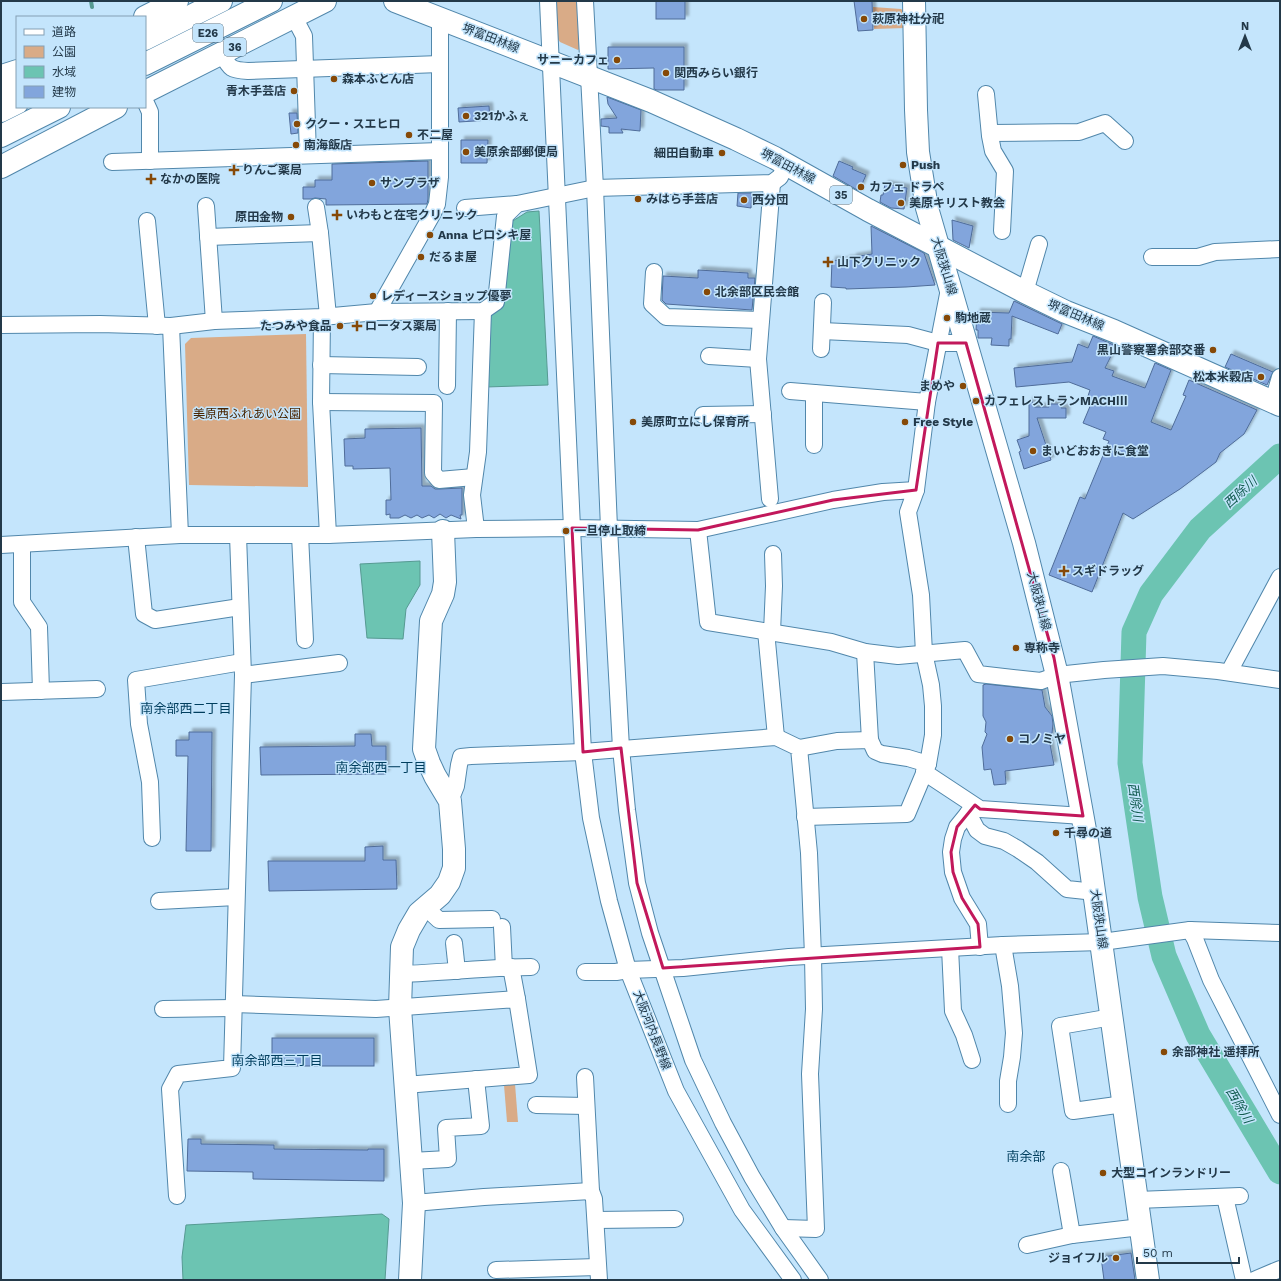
<svg xmlns="http://www.w3.org/2000/svg" width="1281" height="1281" viewBox="0 0 1281 1281" font-family="'Work Sans','Noto Sans JP',sans-serif">
	<defs>
		<filter id="shadow"><feDropShadow dx="3.5" dy="-3.5" stdDeviation="1" flood-color="#0004"/></filter>
	</defs>
	<rect width="100%" height="100%" fill="#c4e5fc"/>
	<g fill="#d9ab87">
		<polygon points="554,1 580,1 582,47 578,50 560,42 555,35"/>
		<polygon points="873,7 901,9 905,12 905,28 874,29"/>
		<polygon points="306,334 308,487 189,485 185,344 191,338"/>
		<polygon points="515,1084 518,1122 507,1122 504,1085"/>
	</g>
	<g fill="#6cc4b2" stroke="#569a92">
		<polygon points="539,211 548,385 486,387 489,313 511,222 527,212"/>
		<polygon points="420,561 420,585 406,609 403,639 367,638 360,564"/>
		<polygon points="382,1214 389,1219 385,1280 183,1280 182,1257 186,1225"/>
	</g>
	<g fill="none" stroke-linecap="round" stroke-linejoin="round">
		<g stroke="#569a92" stroke-width="4">
			<polyline points="91,1 92,7"/>
			<polyline points="1271,1157 1280,1155"/>
		</g>
		<polyline stroke="#6cc4b2" stroke-width="25" points="1280,456 1200,529 1151,594 1134,632 1130,763 1150,897 1164,956 1198,1035 1280,1172"/>
	</g>
	<g fill="#82a5dc" stroke="#4f6c99" filter="url(#shadow)">
		<rect x="656" y="1" width="29" height="18"/>
		<polygon points="854,1 872,1 873,30 858,31"/>
		<polygon points="608,47 684,47 684,90 657,90 654,89 654,68 608,69"/>
		<polygon points="607,97 641,110 640,131 621,129 623,133 609,133 609,127 601,126 601,119 617,118 608,104"/>
		<polygon points="489,106 490,120 459,122 458,108"/>
		<polygon points="289,113 297,113 298,133 291,134"/>
		<polygon points="461,140 488,140 487,163 461,163"/>
		<polygon points="428,161 428,199 427,204 326,205 326,199 315,198 311,199 303,199 303,187 315,187 315,180 332,180 332,164"/>
		<polygon points="839,161 853,167 852,169 866,175 859,191 833,176"/>
		<polygon points="885,184 907,188 904,209 891,208 880,202 881,195 883,195"/>
		<polygon points="738,193 752,193 751,208 737,206"/>
		<polygon points="952,220 973,226 969,248 953,240"/>
		<polygon points="871,226 924,253 935,285 906,287 846,289 846,288 831,287 832,260 846,261 846,259 853,259 853,257 872,254"/>
		<polygon points="698,270 748,273 748,278 755,278 752,310 666,304 662,300 663,276 698,278"/>
		<polygon points="1014,301 1062,324 1058,334 1012,316 1011,339 1009,339 1009,346 991,345 992,338 978,338 978,330 976,330 977,312 1009,313"/>
		<polygon points="1093,336 1116,346 1105,368 1114,371 1112,376 1145,388 1155,363 1171,370 1151,422 1171,430 1186,396 1183,395 1189,380 1257,410 1244,434 1220,453 1216,462 1180,489 1133,519 1123,513 1092,592 1049,575 1080,497 1085,499 1109,441 1103,439 1106,432 1083,423 1091,404 1086,402 1090,390 1069,382 1016,387 1014,368 1072,362 1078,344 1088,348"/>
		<polygon points="1231,354 1273,372 1267,385 1225,367"/>
		<polygon points="1032,400 1034,407 1049,407 1049,404 1061,404 1061,408 1066,408 1066,418 1037,418 1051,460 1024,469 1019,452 1021,451 1017,440 1029,436 1029,401"/>
		<polygon points="421,428 422,486 431,486 435,489 440,489 462,488 462,515 460,515 461,519 451,515 446,518 440,514 434,518 429,515 422,518 417,515 411,518 405,515 399,518 390,518 390,514 386,515 386,500 391,500 390,468 353,469 353,466 345,466 344,439 365,438 365,429"/>
		<polygon points="986,684 1042,690 1045,707 1052,716 1053,724 1052,733 1049,739 1054,765 1005,771 1006,784 994,785 991,769 984,770 982,747 987,734 985,732 986,722 983,716 983,685"/>
		<polygon points="189,732 212,732 211,851 186,851 188,756 176,756 176,740 189,740"/>
		<polygon points="355,734 371,734 372,746 386,746 386,774 261,775 260,747 355,746"/>
		<polygon points="383,846 383,860 396,860 397,889 269,891 268,861 365,861 365,847"/>
		<rect x="272" y="1038" width="102" height="28"/>
		<polygon points="188,1139 201,1139 201,1144 274,1145 274,1149 368,1150 368,1149 384,1149 384,1181 253,1179 253,1172 187,1171"/>
		<polygon points="1131,1253 1135,1280 1104,1280 1101,1257"/>
	</g>
	<g fill="none" stroke-linecap="round" stroke-linejoin="round">
		<g stroke="#5187ab" stroke-width="18">
			<g id="street">
				<polyline points="548,1 572,528 698,530 833,500 883,492 916,490 908,512 921,595 924,653 931,685 933,706 933,735 928,764 907,814 805,817"/>
				<polyline points="585,1 595,188 609,528 621,748 627,810 637,883 650,933 693,1060 723,1123 752,1177 783,1228 820,1280"/>
				<polyline points="294,17 304,36 308,155"/>
				<path d="M222,54C230,69 231,70 248,71L440,64"/>
				<polyline points="1,73 17,68"/>
				<polyline points="986,94 990,136 993,151 1005,171 1002,231"/>
				<polyline points="145,101 150,112 150,161"/>
				<polyline points="990,133 1079,132 1105,123 1125,141"/>
				<polyline points="112,162 440,151"/>
				<polyline points="206,206 214,321"/>
				<polyline points="316,207 320,233 328,316"/>
				<polyline points="465,208 517,204"/>
				<polyline points="147,221 157,326"/>
				<polyline points="208,237 320,233"/>
				<polyline points="1152,257 1198,257 1215,252 1280,249"/>
				<polyline points="654,272 652,304 666,317 761,320"/>
				<polyline points="1025,292 1039,244"/>
				<polyline points="377,312 433,213 437,204 440,177 440,19"/>
				<polyline points="322,317 321,402 328,535"/>
				<polyline points="1,325 100,324 171,326 214,321 322,317 377,312 483,311 496,302 505,216 517,204 595,188 772,183 780,177 786,165"/>
				<polyline points="171,326 180,535"/>
				<polyline points="822,331 908,335 938,343 966,343"/>
				<polyline points="821,349 823,302"/>
				<polyline points="709,356 758,359"/>
				<polyline points="321,365 418,367"/>
				<polyline points="447,386 448,311"/>
				<polyline points="790,391 927,402"/>
				<polyline points="1273,401 1280,377"/>
				<polyline points="321,402 434,403 433,473 439,480 474,477"/>
				<polyline points="703,415 763,414"/>
				<polyline points="814,445 814,393"/>
				<polyline points="916,490 927,402 949,289"/>
				<polyline points="770,499 758,359 772,183"/>
				<polyline points="476,529 472,495 478,452 483,311"/>
				<polyline points="698,530 708,622 831,642 865,652 898,656 965,650 978,674 1041,681 1057,675 1104,670 1163,666 1218,671 1280,680"/>
				<polyline points="300,535 305,640"/>
				<polyline points="136,537 144,614 155,620 240,607"/>
				<polyline points="22,544 22,602 39,627 41,691"/>
				<polyline points="1,545 180,535 328,535 476,529 572,528 583,752 591,818 609,901 628,970 676,1091 742,1210 793,1280"/>
				<polyline points="766,631 776,737"/>
				<polyline points="772,632 774,586 773,554"/>
				<polyline points="865,652 870,740"/>
				<polyline points="1229,672 1280,577"/>
				<polyline points="243,675 339,663"/>
				<polyline points="2,692 97,689"/>
				<polyline points="799,748 837,741 870,740 875,751 882,754 908,758 928,764"/>
				<polyline points="924,772 980,809 1083,816"/>
				<polyline points="450,801 456,786 459,765 461,757 471,756 583,752 776,737 799,748 809,853 813,956 814,1009 810,1074 816,1229 783,1228"/>
				<polyline points="974,806 957,827 953,839 951,852 953,872 962,898 978,924 980,947"/>
				<polyline points="968,813 977,830 985,836 1004,841 1018,849 1037,862 1067,889 1095,892"/>
				<polyline points="152,838 150,782 139,724 136,680 242,662"/>
				<polyline points="159,901 236,897"/>
				<polyline points="426,908 439,920 492,919"/>
				<polyline points="502,927 504,968"/>
				<polyline points="1190,930 1195,939 1211,980 1280,1115"/>
				<polyline points="454,943 457,971"/>
				<polyline points="1003,945 1010,986 1014,1033 1012,1057 1008,1081 1008,1104"/>
				<polyline points="950,948 953,1011 964,1035 972,1060"/>
				<polyline points="511,967 517,999"/>
				<polyline points="585,972 616,972 628,970 683,968 789,957 1003,945 1102,942 1190,930 1280,933"/>
				<path d="M401,974C444,973 487,967 531,967"/>
				<polyline points="233,1004 376,1009 517,999 529,1075 405,1085"/>
				<polyline points="163,1009 233,1008"/>
				<polyline points="1112,1017 1060,1026 1073,1111 1124,1104"/>
				<polyline points="585,1077 591,1191 594,1199 599,1280"/>
				<polyline points="536,1105 586,1106"/>
				<polyline points="411,1161 448,1159 446,1128 481,1126 476,1079"/>
				<polyline points="1061,1171 1072,1235"/>
				<polyline points="177,1196 170,1089 178,1074 232,1068 243,675 238,535"/>
				<polyline points="1225,1197 1244,1280"/>
				<polyline points="1137,1200 1240,1196"/>
				<polyline points="414,1203 484,1197 591,1191"/>
				<polyline points="596,1220 675,1219"/>
				<polyline points="1027,1245 1072,1235 1141,1227"/>
				<polyline points="496,1270 597,1267"/>
				<polyline points="1254,1280 1280,1269"/>
			</g>
		</g>
		<g stroke="#5187ab" stroke-width="24">
			<polyline id="secondary" points="410,1280 414,1203 400,1008 402,947 409,930 419,913 440,895 449,882 454,868 454,849 450,801 435,776 429,763 424,749 431,621 443,594 445,582 443,531"/>
		</g>
		<g stroke="#5187ab" stroke-width="24">
			<g id="primary">
				<polyline points="395,1 651,101 736,139 775,158 868,210 1025,292 1066,312 1114,331 1280,405"/>
				<polyline points="914,1 916,110 918,152 927,208 1024,543 1057,675 1087,841 1148,1280"/>
				<polyline points="145,17 177,1"/>
				<polyline points="1,88 17,81"/>
				<polyline points="145,92 325,1"/>
				<polyline points="1,167 116,107"/>
			</g>
		</g>
		<g stroke="#5187ab" stroke-width="24">
			<g id="highway">
				<polyline points="145,39 221,1"/>
				<polyline points="145,64 271,1"/>
				<polyline points="1,111 17,103"/>
				<polyline points="1,136 59,107"/>
			</g>
		</g>
		<use href="#street" stroke="#fff" stroke-width="16"/>
		<use href="#secondary" stroke="#fff" stroke-width="22"/>
		<use href="#primary" stroke="#fff" stroke-width="22"/>
		<use href="#highway" stroke="#fff" stroke-width="22"/>
	</g>
	<path fill="none" stroke="#c2185b" stroke-width="3" stroke-linejoin="round" d="M938,343H966L1054,658L1083,816L980,809L975,805L957,827L951,852L953,872L962,898L978,924L980,947L663,968L637,883L621,748L583,752L572,528L698,530L833,500L916,490Z"/>
	<g fill="#864907" stroke="#c4e5fc" stroke-width="1.5">
		<circle cx="864" cy="19" r="4"/>
		<circle cx="617" cy="60" r="4"/>
		<circle cx="666" cy="73" r="4"/>
		<circle cx="334" cy="79" r="4"/>
		<circle cx="294" cy="91" r="4"/>
		<circle cx="466" cy="116" r="4"/>
		<circle cx="297" cy="124" r="4"/>
		<circle cx="409" cy="135" r="4"/>
		<circle cx="296" cy="145" r="4"/>
		<circle cx="466" cy="152" r="4"/>
		<circle cx="722" cy="153" r="4"/>
		<circle cx="903" cy="165" r="4"/>
		<path d="M232 164h4v4h4v4h-4v4h-4v-4h-4v-4h4z"/>
		<path d="M149 173h4v4h4v4h-4v4h-4v-4h-4v-4h4z"/>
		<circle cx="372" cy="183" r="4"/>
		<circle cx="861" cy="187" r="4"/>
		<circle cx="638" cy="199" r="4"/>
		<circle cx="744" cy="200" r="4"/>
		<circle cx="901" cy="203" r="4"/>
		<path d="M335 209h4v4h4v4h-4v4h-4v-4h-4v-4h4z"/>
		<circle cx="291" cy="217" r="4"/>
		<circle cx="430" cy="235" r="4"/>
		<circle cx="421" cy="257" r="4"/>
		<path d="M826 256h4v4h4v4h-4v4h-4v-4h-4v-4h4z"/>
		<circle cx="707" cy="292" r="4"/>
		<circle cx="373" cy="296" r="4"/>
		<circle cx="947" cy="318" r="4"/>
		<circle cx="340" cy="326" r="4"/>
		<path d="M355 320h4v4h4v4h-4v4h-4v-4h-4v-4h4z"/>
		<circle cx="1213" cy="350" r="4"/>
		<circle cx="1261" cy="377" r="4"/>
		<circle cx="963" cy="386" r="4"/>
		<circle cx="976" cy="401" r="4"/>
		<circle cx="633" cy="422" r="4"/>
		<circle cx="905" cy="422" r="4"/>
		<circle cx="1033" cy="451" r="4"/>
		<circle cx="566" cy="531" r="4"/>
		<path d="M1062 565h4v4h4v4h-4v4h-4v-4h-4v-4h4z"/>
		<circle cx="1016" cy="648" r="4"/>
		<circle cx="1010" cy="739" r="4"/>
		<circle cx="1056" cy="833" r="4"/>
		<circle cx="1164" cy="1052" r="4"/>
		<circle cx="1103" cy="1173" r="4"/>
		<circle cx="1116" cy="1258" r="4"/>
	</g>
	<g text-anchor="middle" stroke-width="3" stroke-linejoin="round" paint-order="stroke">
		<g fill="#c4e5fc" stroke="#536d7f" stroke-width="1">
			<rect x="193" y="24" width="30" height="18" rx="3"/>
			<rect x="224" y="38" width="22" height="18" rx="3"/>
			<rect x="830" y="186" width="22" height="18" rx="3"/>
		</g>
		<g font-size="11" font-weight="bold" fill="#233949">
			<text x="208" y="37">E26</text>
			<text x="235" y="51">36</text>
			<text x="841" y="199">35</text>
		</g>
		<g font-size="12" font-weight="bold" fill="#233949" stroke="#c4e5fc" text-anchor="start">
			<text x="872" y="23">萩原神社分祀</text>
			<text x="609" y="64" text-anchor="end">サニーカフェ</text>
			<text x="674" y="77">関西みらい銀行</text>
			<text x="342" y="83">森本ふとん店</text>
			<text x="286" y="95" text-anchor="end">青木手芸店</text>
			<text x="474" y="120">321かふぇ</text>
			<text x="305" y="128">ククー・スエヒロ</text>
			<text x="417" y="139">不二屋</text>
			<text x="304" y="149">南海飯店</text>
			<text x="474" y="156">美原余部郵便局</text>
			<text x="714" y="157" text-anchor="end">細田自動車</text>
			<text x="911" y="169">Push</text>
			<text x="242" y="174">りんご薬局</text>
			<text x="160" y="183">なかの医院</text>
			<text x="380" y="187">サンプラザ</text>
			<text x="869" y="191">カフェ ドラペ</text>
			<text x="646" y="203">みはら手芸店</text>
			<text x="752" y="204">西分団</text>
			<text x="909" y="207">美原キリスト教会</text>
			<text x="346" y="219">いわもと在宅クリニック</text>
			<text x="283" y="221" text-anchor="end">原田金物</text>
			<text x="438" y="239">Anna ピロシキ屋</text>
			<text x="429" y="261">だるま屋</text>
			<text x="837" y="266">山下クリニック</text>
			<text x="715" y="296">北余部区民会館</text>
			<text x="381" y="300">レディースショップ優夢</text>
			<text x="955" y="322">駒地蔵</text>
			<text x="332" y="330" text-anchor="end">たつみや食品</text>
			<text x="365" y="330">ロータス薬局</text>
			<text x="1205" y="354" text-anchor="end">黒山警察署余部交番</text>
			<text x="1253" y="381" text-anchor="end">松本米穀店</text>
			<text x="955" y="390" text-anchor="end">まめや</text>
			<text x="984" y="405">カフェレストランMACHⅢ</text>
			<text x="641" y="426">美原町立にし保育所</text>
			<text x="913" y="426">Free Style</text>
			<text x="1041" y="455">まいどおおきに食堂</text>
			<text x="574" y="535">一旦停止取締</text>
			<text x="1072" y="575">スギドラッグ</text>
			<text x="1024" y="652">専称寺</text>
			<text x="1018" y="743">コノミヤ</text>
			<text x="1064" y="837">千尋の道</text>
			<text x="1172" y="1056">余部神社 遥拝所</text>
			<text x="1111" y="1177">大型コインランドリー</text>
			<text x="1108" y="1262" text-anchor="end">ジョイフル</text>
		</g>
		<g font-size="12" fill="#233949" stroke="#c4e5fc">
			<text transform="translate(491 38) rotate(21)" y="4">堺富田林線</text>
			<text transform="translate(788 166) rotate(28)" y="4">堺富田林線</text>
			<text transform="translate(944 266) rotate(73)" y="4">大阪狭山線</text>
			<text transform="translate(1076 315) rotate(23)" y="4">堺富田林線</text>
			<text transform="translate(1039 601) rotate(75)" y="4">大阪狭山線</text>
			<text transform="translate(1099 919) rotate(82)" y="4">大阪狭山線</text>
			<text transform="translate(652 1030) rotate(69)" y="4">大阪河内長野線</text>
		</g>
		<g font-size="12" fill="#492501" stroke="#c4e5fc">
			<text x="247" y="418">美原西ふれあい公園</text>
		</g>
		<g font-size="13" font-style="italic" fill="#125c50" stroke="#c4e5fc">
			<text transform="translate(1240 492) rotate(-42)" y="5">西除川</text>
			<text transform="translate(1136 802) rotate(82)" y="5">西除川</text>
			<text transform="translate(1240 1105) rotate(59)" y="5">西除川</text>
		</g>
		<g font-size="13" fill="#003e5e" stroke="#c4e5fc">
			<text x="186" y="713">南余部西二丁目</text>
			<text x="381" y="772">南余部西一丁目</text>
			<text x="277" y="1065">南余部西三丁目</text>
			<text x="1026" y="1161">南余部</text>
		</g>
	</g>
	<rect width="1281" height="1281" fill="none" stroke="#233949" stroke-width="4"/>
	<rect x="16" y="16" width="130" height="92" fill="#c4e5fc" stroke="#84a0b4"/>
	<rect x="24" y="29" width="20" height="6" fill="#ffffff" stroke="#84a0b4"/>
	<text x="52" y="36" font-size="12" fill="#233949">道路</text>
	<rect x="24" y="46" width="20" height="12" fill="#d9ab87" stroke="#84a0b4"/>
	<text x="52" y="56" font-size="12" fill="#233949">公園</text>
	<rect x="24" y="66" width="20" height="12" fill="#6cc4b2" stroke="#84a0b4"/>
	<text x="52" y="76" font-size="12" fill="#233949">水域</text>
	<rect x="24" y="86" width="20" height="12" fill="#82a5dc" stroke="#84a0b4"/>
	<text x="52" y="96" font-size="12" fill="#233949">建物</text>
	<g transform="translate(1245 36)" stroke="#c4e5fc" stroke-width="3" paint-order="stroke">
	<path d="M0-3L7 15L0 10L-7 15Z" fill="#233949"/>
	<text y="-6" font-size="11" font-weight="bold" text-anchor="middle" fill="#233949">N</text>
	</g>
	<path d="M1137 1257v6h102v-6" fill="none" stroke="#233949" stroke-width="2"/>
	<text x="1143" y="1257" font-size="12" fill="#233949" stroke="#c4e5fc" stroke-width="3" paint-order="stroke">50 m</text>
</svg>
